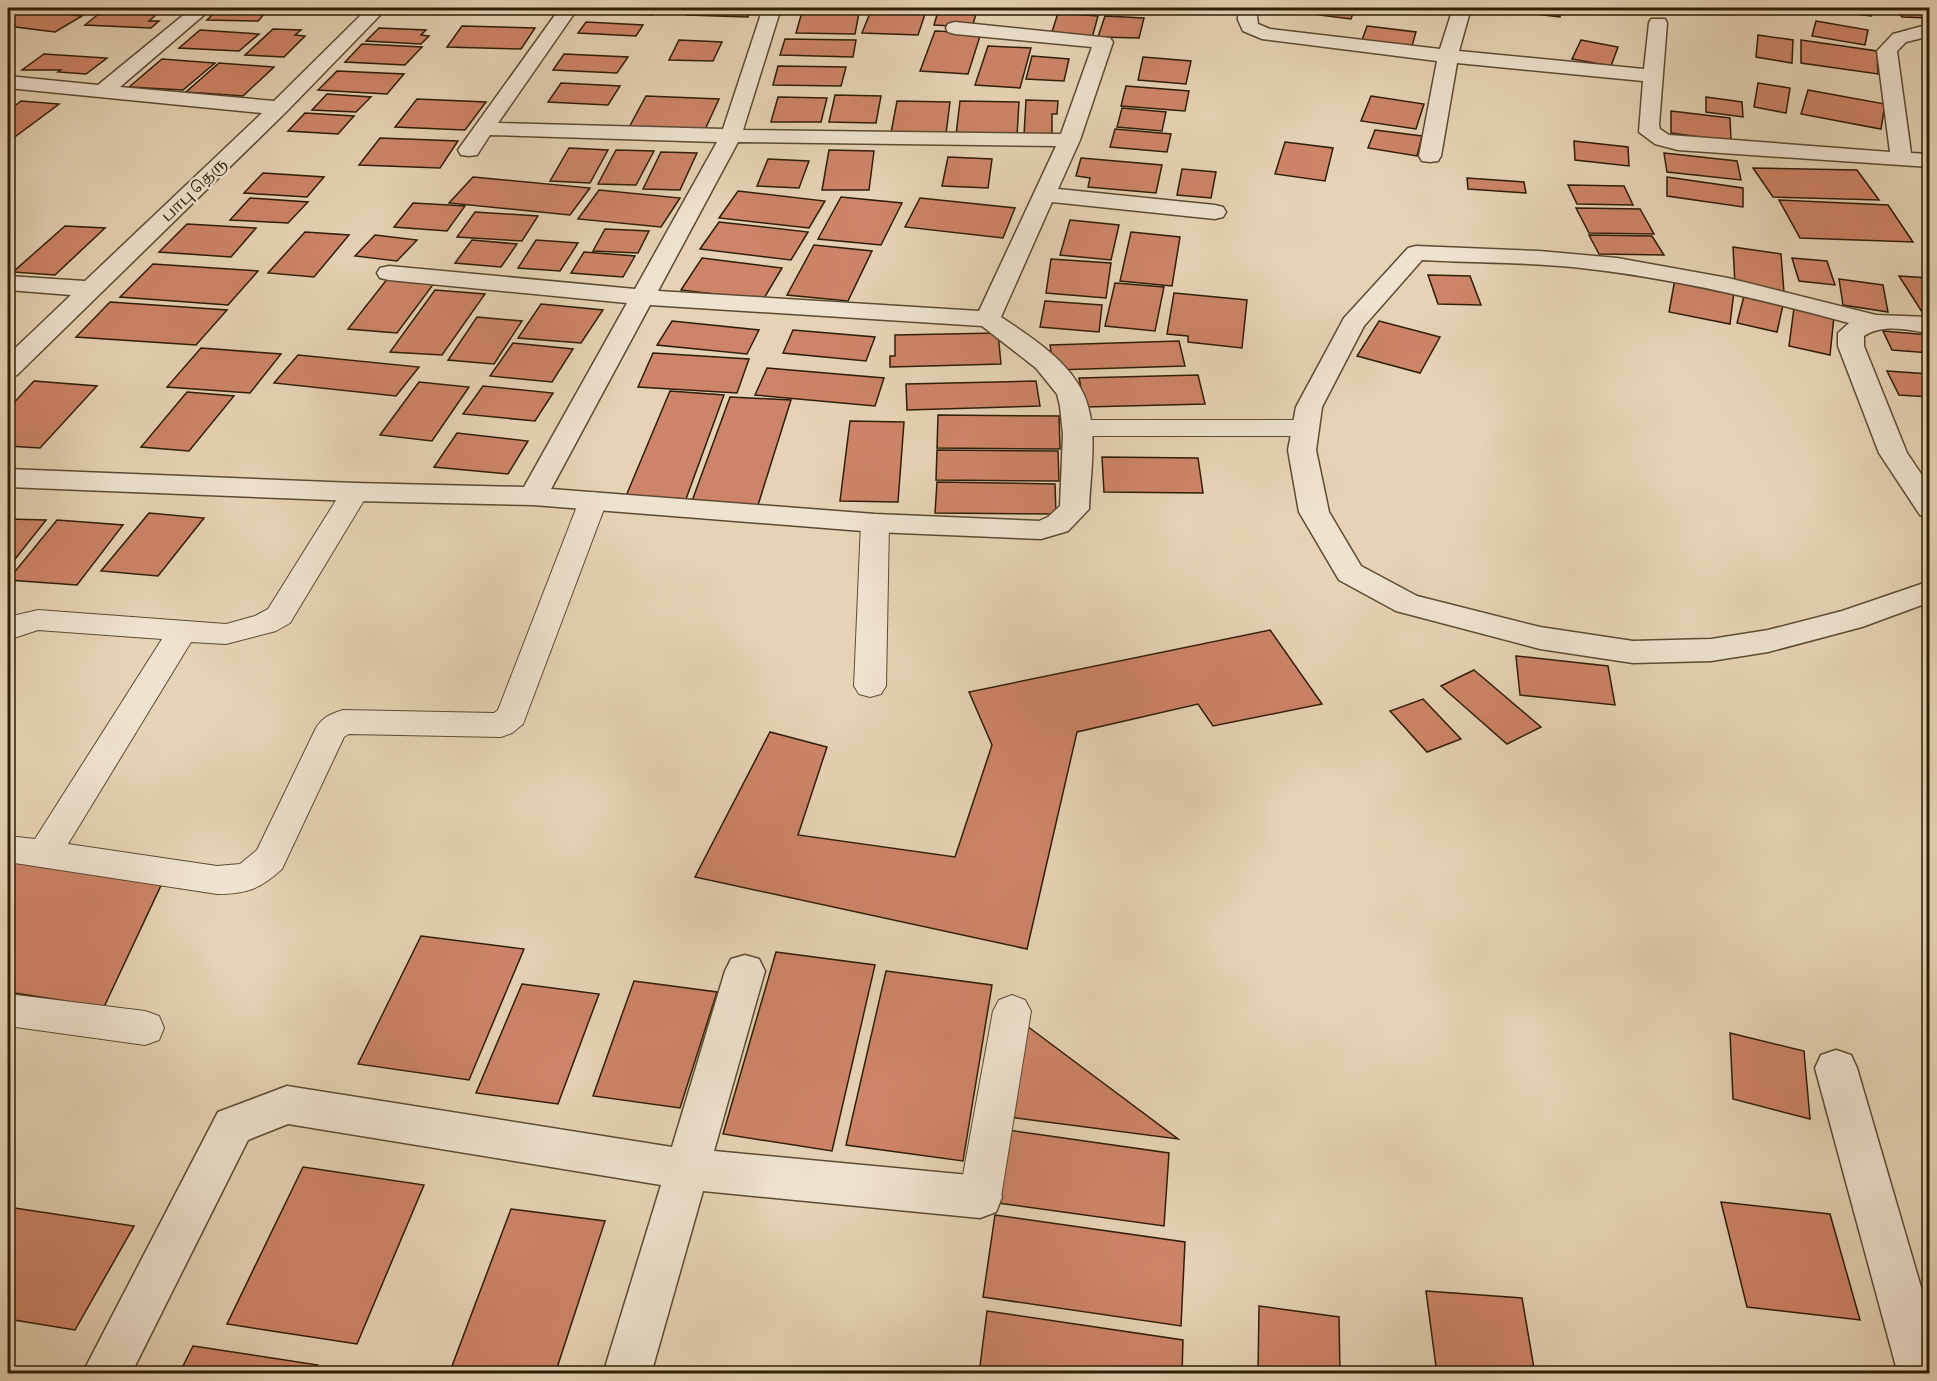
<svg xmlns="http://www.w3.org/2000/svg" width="1937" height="1381" viewBox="0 0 1937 1381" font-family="'IM FELL Great Primer','Noto Serif Tamil',serif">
	<rect width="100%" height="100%" fill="#e6d3b5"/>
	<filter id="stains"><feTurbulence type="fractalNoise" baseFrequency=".00333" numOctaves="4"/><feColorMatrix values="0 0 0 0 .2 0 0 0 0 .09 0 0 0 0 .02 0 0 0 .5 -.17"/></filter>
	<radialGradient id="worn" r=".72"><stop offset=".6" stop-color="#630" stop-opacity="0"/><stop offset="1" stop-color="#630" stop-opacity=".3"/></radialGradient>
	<g fill="#ce8468" stroke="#2e1e07" stroke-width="1.5">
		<polygon points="12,8 82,16 55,32 8,26 8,10"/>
		<polygon points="25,8 94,8 83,14"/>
		<polygon points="289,8 333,8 329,11 287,10"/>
		<polygon points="599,8 658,8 653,15 595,12"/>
		<polygon points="691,8 751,8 748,17 687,15"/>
		<polygon points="872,8 927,8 918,35 862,33"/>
		<polygon points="939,8 978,8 972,27 934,25"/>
		<polygon points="1265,8 1315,8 1313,14"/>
		<polygon points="1323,8 1325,8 1354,11 1351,19 1319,15"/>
		<polygon points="1485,8 1561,8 1560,17"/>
		<polygon points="1828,8 1869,8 1871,16 1829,11"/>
		<polygon points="1894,8 1930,8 1930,18 1902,17"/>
		<polygon points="217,10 267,11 258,21 207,20"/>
		<polygon points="101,12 156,15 149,21 159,21 151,28 85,25"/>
		<polygon points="802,12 859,13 855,34 796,33"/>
		<polygon points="1058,13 1098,16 1092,38 1051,35"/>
		<polygon points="1105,16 1144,18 1139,38 1098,37"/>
		<polygon points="1816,21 1868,30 1865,45 1812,36"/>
		<polygon points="586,22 643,25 636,36 578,33"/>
		<polygon points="462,26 535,28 521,49 447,47"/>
		<polygon points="1367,26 1416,32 1412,46 1362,40"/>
		<polygon points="379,28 426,30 421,35 429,36 421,44 366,41"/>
		<polygon points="273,29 301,30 295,35 305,36 284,57 245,55"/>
		<polygon points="200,30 259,34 239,51 179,48"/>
		<polygon points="935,31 981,33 968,74 920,71"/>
		<polygon points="1758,35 1793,40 1792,63 1756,57"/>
		<polygon points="785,39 856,40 853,57 780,55"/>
		<polygon points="679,40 722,42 713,61 669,60"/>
		<polygon points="1581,40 1618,47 1611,66 1572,59"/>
		<polygon points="1801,40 1877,51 1878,74 1801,63"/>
		<polygon points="362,44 422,47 405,65 345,62"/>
		<polygon points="988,46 1031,48 1020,88 975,85"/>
		<polygon points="44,54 107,58 86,74 58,72 61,70 22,70"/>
		<polygon points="564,54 628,57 617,73 553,70"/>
		<polygon points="1032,56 1069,59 1064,81 1026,79"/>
		<polygon points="1143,57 1191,61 1186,84 1138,80"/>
		<polygon points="162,59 215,63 183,90 129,87"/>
		<polygon points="219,63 274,67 243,96 186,92"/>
		<polygon points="778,66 846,67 841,86 773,85"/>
		<polygon points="337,71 404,74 387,94 318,90"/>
		<polygon points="561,83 620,86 608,105 548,102"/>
		<polygon points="1758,83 1790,88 1786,113 1754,107"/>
		<polygon points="1126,86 1189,91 1185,111 1121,106"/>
		<polygon points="1808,90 1885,104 1881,129 1801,114"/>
		<polygon points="327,94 371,97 356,112 312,110"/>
		<polygon points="835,95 881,96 876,123 829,122"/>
		<polygon points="646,96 719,99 703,134 627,131"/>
		<polygon points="1371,96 1424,104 1416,129 1361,121"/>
		<polygon points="778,97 827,98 821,122 771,122"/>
		<polygon points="1706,97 1742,102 1743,117 1706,112"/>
		<polygon points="417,99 486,102 465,130 395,127"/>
		<polygon points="1026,100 1058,101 1057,114 1052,114 1052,135 1024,135"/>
		<polygon points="21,101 59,104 12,139 8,139 8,111"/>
		<polygon points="897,101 950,102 946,134 891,133"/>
		<polygon points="960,101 1019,102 1017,136 956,135"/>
		<polygon points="1122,108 1166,112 1162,131 1117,127"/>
		<polygon points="1671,111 1730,118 1731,141 1671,133"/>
		<polygon points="305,113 354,116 338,134 288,131"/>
		<polygon points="1115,129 1171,134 1167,152 1110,147"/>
		<polygon points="1375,130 1422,136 1417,156 1368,148"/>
		<polygon points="380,138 458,141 440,168 359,165"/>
		<polygon points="1574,141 1628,147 1629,166 1575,160"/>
		<polygon points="1285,142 1333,148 1325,181 1275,174"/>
		<polygon points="569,148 608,150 590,183 550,181"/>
		<polygon points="616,150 654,151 636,185 598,184"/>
		<polygon points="829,150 874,151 869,190 822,190"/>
		<polygon points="661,152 697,153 680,190 643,189"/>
		<polygon points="1664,153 1737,161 1741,180 1667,172"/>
		<polygon points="948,157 992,159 988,188 942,186"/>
		<polygon points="1081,158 1162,165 1156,193 1088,187 1090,178 1076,176"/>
		<polygon points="768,159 809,161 799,188 757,186"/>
		<polygon points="1753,168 1857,170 1879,200 1773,197"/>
		<polygon points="1182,169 1216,172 1211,198 1177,195"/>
		<polygon points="263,173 324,177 307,197 244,193"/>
		<polygon points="473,177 590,188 570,215 449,203"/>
		<polygon points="1667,177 1743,188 1743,207 1667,196"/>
		<polygon points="1467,178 1524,182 1526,193 1468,189"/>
		<polygon points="1568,185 1624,186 1633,205 1577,204"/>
		<polygon points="599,190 680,198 661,227 578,219"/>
		<polygon points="738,191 825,201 809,228 719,218"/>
		<polygon points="841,197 902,203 881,245 818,239"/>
		<polygon points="250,198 308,202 288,223 230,220"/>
		<polygon points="920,198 1015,208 1003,238 905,227"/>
		<polygon points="1779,200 1888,205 1913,242 1800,238"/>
		<polygon points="413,203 465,206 447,231 394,227"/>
		<polygon points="1576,208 1640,209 1654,234 1589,233"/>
		<polygon points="475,212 538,216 522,241 457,237"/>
		<polygon points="1070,220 1119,225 1111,260 1060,255"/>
		<polygon points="719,222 808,232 791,260 700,249"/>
		<polygon points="187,224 256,228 231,257 159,252"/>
		<polygon points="65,226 105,228 55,275 13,272"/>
		<polygon points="605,229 649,231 638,253 593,251"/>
		<polygon points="305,232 349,235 314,277 268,273"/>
		<polygon points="1131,232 1180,237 1172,286 1120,281"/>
		<polygon points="375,235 417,240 397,261 355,256"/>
		<polygon points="1589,235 1652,236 1664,255 1599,254"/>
		<polygon points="472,240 517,244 501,267 455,263"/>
		<polygon points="536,240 578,243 560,271 518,268"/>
		<polygon points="814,245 872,251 848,301 787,295"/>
		<polygon points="1733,247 1781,254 1784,293 1735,285"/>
		<polygon points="584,252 635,256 623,277 571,273"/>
		<polygon points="702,258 782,268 763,300 681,290"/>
		<polygon points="1792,258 1827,261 1835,285 1799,281"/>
		<polygon points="1051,259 1111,263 1106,298 1046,293"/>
		<polygon points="153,264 258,271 228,305 120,297"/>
		<polygon points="1428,275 1470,276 1481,305 1438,304"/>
		<polygon points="1899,276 1930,278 1930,315 1924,315"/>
		<polygon points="388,278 435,282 397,333 348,329"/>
		<polygon points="1675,279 1734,291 1730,324 1669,312"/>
		<polygon points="1839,279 1883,285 1888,312 1843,305"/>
		<polygon points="1115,283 1164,287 1155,331 1105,326"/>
		<polygon points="435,290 485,294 442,355 390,352"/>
		<polygon points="1174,293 1247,300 1242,348 1188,342 1188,336 1167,334"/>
		<polygon points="1744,296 1783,305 1777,332 1737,323"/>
		<polygon points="1045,301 1102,305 1099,332 1040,327"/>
		<polygon points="110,302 227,310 196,345 76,337"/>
		<polygon points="541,304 603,310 581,343 518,338"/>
		<polygon points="1794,308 1834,316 1830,355 1789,346"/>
		<polygon points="477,317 522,321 494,364 448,360"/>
		<polygon points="672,321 759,330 747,354 657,345"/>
		<polygon points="1379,321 1440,337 1420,373 1357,356"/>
		<polygon points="793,330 875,337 866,361 783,353"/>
		<polygon points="1883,331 1930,335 1930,353 1892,350"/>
		<polygon points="998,333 1001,364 890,367 890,356 895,356 895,335"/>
		<polygon points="1179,341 1185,366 1054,370 1050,345"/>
		<polygon points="513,343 573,349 552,382 490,376"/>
		<polygon points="201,348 281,354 250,393 167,387"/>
		<polygon points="653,353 749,359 737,393 638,387"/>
		<polygon points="298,355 419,367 396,396 274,383"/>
		<polygon points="767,368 884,378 875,406 755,395"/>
		<polygon points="1887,371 1930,374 1930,397 1899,395"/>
		<polygon points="1198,375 1205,404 1085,407 1079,378"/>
		<polygon points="34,381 97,386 40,448 8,446 8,409"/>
		<polygon points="1036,381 1040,406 907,410 906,384"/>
		<polygon points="419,382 469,387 432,441 380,435"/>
		<polygon points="483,386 553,393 535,421 463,414"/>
		<polygon points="670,391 724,395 686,499 626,496"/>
		<polygon points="187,392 234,396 189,451 141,447"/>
		<polygon points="730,397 791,400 758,505 692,501"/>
		<polygon points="938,415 1059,416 1060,449 937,448"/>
		<polygon points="850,421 904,422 898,502 840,501"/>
		<polygon points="457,433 528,441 508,474 434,467"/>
		<polygon points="937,450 1058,451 1059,481 936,480"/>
		<polygon points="1102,457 1198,458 1203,493 1104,492"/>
		<polygon points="937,482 1055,484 1056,514 935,513"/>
		<polygon points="149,513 204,518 158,576 101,571"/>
		<polygon points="8,519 46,520 8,568"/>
		<polygon points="57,520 123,525 77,585 8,580"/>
		<polygon points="1270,630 1322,704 1213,726 1198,704 1077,732 1027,949 695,877 770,732 827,747 798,835 955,857 992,745 969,692"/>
		<polygon points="1516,656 1608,666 1615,705 1520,695"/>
		<polygon points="1474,670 1541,727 1507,744 1441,686"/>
		<polygon points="1423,699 1461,739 1427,752 1390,711"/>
		<polygon points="8,858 164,879 104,1007 8,992"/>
		<polygon points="421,936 524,949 469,1080 358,1064"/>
		<polygon points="776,952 875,965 832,1151 723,1134"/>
		<polygon points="886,971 992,985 963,1161 846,1145"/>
		<polygon points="634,981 717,992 680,1108 593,1096"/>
		<polygon points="522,984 599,994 558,1104 476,1093"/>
		<polygon points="1023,1023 1178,1139 1009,1117"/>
		<polygon points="1730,1033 1804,1051 1810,1119 1733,1099"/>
		<polygon points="1008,1130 1169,1153 1164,1226 998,1203"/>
		<polygon points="303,1167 424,1185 357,1344 227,1324"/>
		<polygon points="1721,1202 1830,1214 1860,1320 1747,1307"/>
		<polygon points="8,1207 134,1226 75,1330 8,1319"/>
		<polygon points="511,1209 605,1221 555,1374 449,1374"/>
		<polygon points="995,1215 1185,1242 1181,1326 983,1297"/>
		<polygon points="1426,1291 1522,1298 1535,1374 1437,1374"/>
		<polygon points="1259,1306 1339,1317 1340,1374 1258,1374"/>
		<polygon points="987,1311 1183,1340 1182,1374 979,1374"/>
		<polygon points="193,1346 318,1365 314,1374 179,1374"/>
	</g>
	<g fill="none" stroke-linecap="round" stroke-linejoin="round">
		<g stroke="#5c4b32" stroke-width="2">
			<g id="lane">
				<polygon points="1077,420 1306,420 1315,422 1319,428 1315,434 1306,436 1077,436 1068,434 1064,428 1068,422"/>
				<path d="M355,484L365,486L369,492L290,623L276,631L226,644L191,642L68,844L217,866L240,864L257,850L315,730C321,718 330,714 343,710L494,713L498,710L579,501L583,495L593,492L603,495L607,501L523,724L512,733L501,737L349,734L344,737L282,869C260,889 247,894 217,894L8,862V836L35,839L162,639L38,630L8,640V617L38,610L226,624L255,616L268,609L345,486Z"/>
				<polygon points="875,514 885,517 889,523 886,686 881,694 870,697 859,694 854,686 861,523 865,517"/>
				<polygon points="8,994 145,1011 159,1016 164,1028 159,1040 145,1045 8,1026"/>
				<polygon points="1012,995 1025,1000 1031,1011 1001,1197 995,1211 980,1217 965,1211 959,1197 993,1011 999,1000"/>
			</g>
		</g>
		<g stroke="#5c4b32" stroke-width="3">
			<g id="street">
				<polygon points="192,8 212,8 120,87 274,101 368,8 387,8 286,112 17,375 8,377 8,355 71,295 8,290 8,276 85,281 262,113 8,88 8,76 98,85"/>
				<path d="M560,8H578L498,123L723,129L763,8H781L743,130L1061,134L1092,47L955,34L948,32L946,28L948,24L955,22L1110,38L1113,42L1080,140L1058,189L1215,205L1223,207L1226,212L1223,217L1215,219L1052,202L1001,317C1031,337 1069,361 1084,395C1099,429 1090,473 1089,509L1068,531L1041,539L875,532L533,505L355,501L8,487V469L355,483L524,487L627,303L389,280L380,278L377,273L380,268L389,266L635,289L717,142L490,135L477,155L469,156L461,155L458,150ZM738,142L1056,146L979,311L658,291ZM650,305L982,326L1036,368L1057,394L1060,406L1063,435L1060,506L1048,517L1039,521L875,514L551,489Z"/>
				<polygon points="1238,8 1256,8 1258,24 1270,29 1440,49 1453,8 1471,8 1459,51 1644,69 1649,23 1651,19 1665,19 1667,23 1659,125 1660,129 1669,135 1890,152 1877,51 1893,34 1930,24 1930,36 1906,42 1897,51 1911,153 1930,154 1930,167 1678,150 1655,144 1639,132 1643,81 1457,63 1441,156 1438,161 1430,162 1422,161 1419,156 1437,61 1262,39 1243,31 1238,20"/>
				<path d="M1416,246L1539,251L1617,258L1728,278L1876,315L1930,317V333C1909,330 1882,323 1864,336V346L1907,453L1930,487V518L1920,515L1879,453L1838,346V333L1849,323C1761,299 1672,278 1581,268C1529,262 1475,263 1422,260L1364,326L1322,407L1316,450L1329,512L1361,566L1417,596L1540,627L1633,641L1711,639L1768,630L1842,611L1930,581V602L1862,627L1768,652L1711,661L1633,663L1540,649L1396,611L1339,580L1299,512L1288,450L1296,407L1344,318L1408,248Z"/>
				<polygon points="745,955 759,959 765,971 714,1151 980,1176 996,1182 1002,1197 996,1212 980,1218 703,1191 651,1374 603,1374 661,1185 288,1124 248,1140 131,1374 82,1374 218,1112 287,1086 672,1147 725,971 731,959"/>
				<polygon points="1836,1050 1851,1055 1857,1068 1930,1318 1930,1374 1898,1374 1815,1068 1821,1055"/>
			</g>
		</g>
		<use href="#lane" fill="#efe2cf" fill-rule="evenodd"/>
		<use href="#street" fill="#efe2cf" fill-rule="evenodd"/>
	</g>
	<g text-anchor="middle" stroke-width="5" stroke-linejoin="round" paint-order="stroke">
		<g font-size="15" fill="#2e1e07" stroke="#efe2cf">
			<text transform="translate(194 190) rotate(-44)" y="5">பாபு தெரு</text>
		</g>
	</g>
	<rect width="1937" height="1381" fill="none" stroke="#e6d3b5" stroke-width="30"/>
	<rect x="9" y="9" width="1919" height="1363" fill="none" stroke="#2e1e07" stroke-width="3"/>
	<rect x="15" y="15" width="1907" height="1351" fill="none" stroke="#2e1e07" stroke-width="1.5"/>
	<rect width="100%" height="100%" filter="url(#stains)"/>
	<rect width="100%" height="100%" fill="url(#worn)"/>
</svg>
